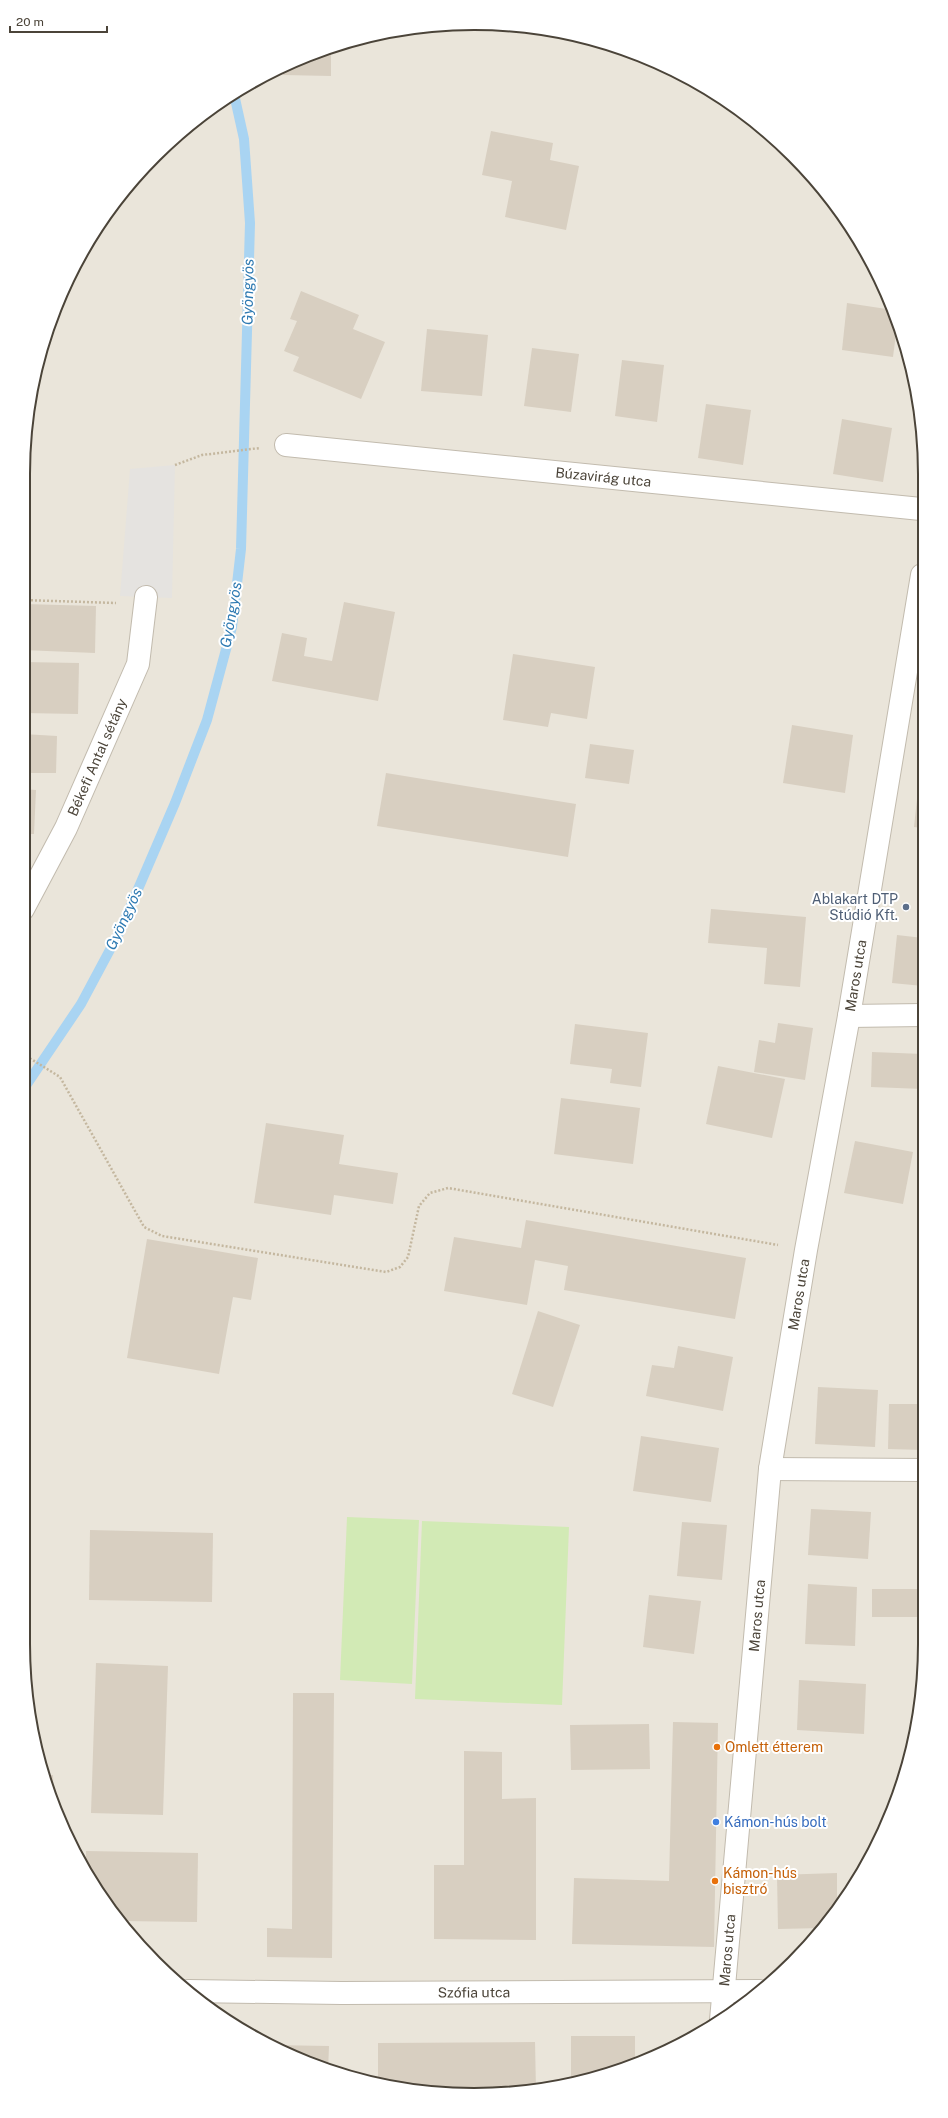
<svg xmlns="http://www.w3.org/2000/svg" width="948" height="2118" viewBox="0 0 948 2118" font-family="'Public Sans',sans-serif">
	<rect width="100%" height="100%" fill="#f6f3ec"/>
	<polygon fill="#eae5da" points="474,23 562,32 646,57 748,116 832,199 891,301 921,415 925,1644 916,1732 891,1816 864,1870 813,1942 749,2002 699,2035 619,2071 533,2091 474,2095 386,2086 329,2071 248,2034 177,1983 135,1941 83,1869 47,1789 32,1732 23,1644 23,474 32,386 57,302 99,224 155,155 223,99 301,57 386,32"/>
	<g fill="#d2eab5">
		<polygon points="347,1517 419,1520 412,1684 340,1680"/>
		<polygon points="422,1521 569,1527 562,1705 415,1699"/>
	</g>
	<polygon fill="#e5e3e0" points="175,465 172,598 120,596 130,469"/>
	<g fill="none" stroke-linecap="round" stroke-linejoin="round">
		<polyline stroke="#a9d4f2" stroke-width="10" points="23,1090 81,1004 120,931 175,803 207,720 232,627 241,549 250,223 244,139 234,94"/>
	</g>
	<g fill="#d8cfc1">
		<polygon points="331,48 331,76 283,75 283,67 301,57"/>
		<polygon points="491,131 553,143 550,160 579,166 566,230 505,217 512,181 482,175"/>
		<polygon points="301,291 359,315 353,329 385,342 361,399 293,371 299,357 284,351 297,321 290,319"/>
		<polygon points="847,303 893,310 897,326 893,357 842,350"/>
		<polygon points="427,329 488,335 482,396 421,391"/>
		<polygon points="532,348 579,354 571,412 524,406"/>
		<polygon points="622,360 664,365 657,422 615,416"/>
		<polygon points="706,404 751,410 743,465 698,458"/>
		<polygon points="842,419 892,428 883,482 833,474"/>
		<polygon points="344,602 395,612 378,701 272,681 282,633 307,638 304,656 332,661"/>
		<polygon points="24,604 96,606 95,653 23,650"/>
		<polygon points="513,654 595,667 587,719 551,713 548,727 503,720"/>
		<polygon points="23,662 79,663 78,714 23,713"/>
		<polygon points="792,725 853,735 845,793 783,783"/>
		<polygon points="23,734 57,736 56,773 23,773"/>
		<polygon points="590,744 634,750 629,784 585,778"/>
		<polygon points="920,771 922,771 922,828 914,827"/>
		<polygon points="386,773 576,804 568,857 377,826"/>
		<polygon points="23,789 36,790 34,834 23,834"/>
		<polygon points="711,909 806,917 800,987 764,984 767,948 708,943"/>
		<polygon points="897,935 923,938 923,986 892,983"/>
		<polygon points="778,1023 813,1028 805,1080 754,1072 759,1040 775,1043"/>
		<polygon points="575,1024 648,1033 641,1087 610,1083 612,1069 570,1064"/>
		<polygon points="872,1052 923,1054 923,1089 871,1087"/>
		<polygon points="718,1066 785,1079 772,1138 706,1124"/>
		<polygon points="561,1098 640,1108 633,1164 554,1154"/>
		<polygon points="266,1123 344,1135 339,1164 398,1173 393,1204 334,1195 331,1215 254,1203"/>
		<polygon points="855,1141 913,1152 903,1204 844,1193"/>
		<polygon points="526,1220 746,1258 735,1319 564,1290 568,1266 535,1260 527,1305 444,1291 454,1237 521,1248"/>
		<polygon points="147,1239 258,1258 251,1300 233,1297 219,1374 127,1358"/>
		<polygon points="538,1311 580,1325 553,1407 512,1394"/>
		<polygon points="678,1346 733,1357 723,1411 646,1396 652,1365 674,1368"/>
		<polygon points="818,1387 878,1390 875,1447 815,1444"/>
		<polygon points="889,1404 924,1404 924,1450 888,1449"/>
		<polygon points="641,1436 719,1448 711,1502 633,1491"/>
		<polygon points="811,1509 871,1512 868,1559 808,1555"/>
		<polygon points="682,1522 727,1525 722,1580 677,1576"/>
		<polygon points="90,1530 213,1533 212,1602 89,1600"/>
		<polygon points="808,1584 857,1587 855,1646 805,1644"/>
		<rect x="872" y="1589" width="53" height="28"/>
		<polygon points="649,1595 701,1601 694,1654 643,1647"/>
		<polygon points="96,1663 168,1666 163,1815 91,1813"/>
		<polygon points="799,1680 866,1684 864,1734 797,1730"/>
		<polygon points="293,1693 334,1693 332,1958 267,1957 267,1928 292,1929"/>
		<polygon points="673,1722 718,1723 714,1947 572,1944 574,1878 669,1881"/>
		<polygon points="649,1724 650,1769 571,1770 570,1725"/>
		<polygon points="464,1751 502,1752 502,1799 536,1798 536,1940 434,1939 434,1865 464,1865"/>
		<polygon points="43,1775 53,1775 54,1804 47,1789"/>
		<polygon points="86,1851 198,1853 197,1922 120,1921 86,1873"/>
		<polygon points="837,1873 837,1908 822,1928 778,1929 777,1875"/>
		<polygon points="571,2036 635,2036 635,2064 619,2071 571,2082"/>
		<polygon points="535,2042 536,2090 474,2095 378,2084 378,2043"/>
		<polygon points="271,2045 329,2046 328,2071"/>
	</g>
	<g fill="none" stroke-linecap="round" stroke-linejoin="round">
		<g stroke="#c2bbae" stroke-width="24">
			<g id="minor">
				<path id="s1" d="M286,445L921,509"/>
				<path id="s2" d="M23,909L66,828L138,664L146,597"/>
				<polyline points="849,1016 923,1015"/>
				<polyline points="770,1469 924,1470"/>
				<path id="s3" d="M188,1991L342,1993L760,1991"/>
				<path id="s4" d="M721,2020L770,1469L806,1250L849,1016L922,575"/>
			</g>
		</g>
		<g stroke="#c4b79f" stroke-width="2.5" stroke-dasharray="2 2" stroke-linecap="butt">
			<polyline points="175,465 202,455 260,448"/>
			<polyline points="23,600 116,603"/>
			<polyline points="23,1054 60,1077 144,1227 162,1236 386,1272 400,1267 408,1257 419,1206 430,1193 448,1188 778,1245"/>
		</g>
		<use href="#minor" stroke="#fff" stroke-width="22"/>
	</g>
	<circle fill="#5c6f8a" stroke="#fff" stroke-width="1.5" cx="906" cy="907" r="4"/>
	<g fill="#e8710a" stroke="#fff" stroke-width="1.5">
		<circle cx="717" cy="1747" r="4"/>
		<circle cx="715" cy="1881" r="4"/>
	</g>
	<circle fill="#3f7fe0" stroke="#fff" stroke-width="1.5" cx="716" cy="1822" r="4"/>
	<g text-anchor="middle" stroke-width="4" stroke-linejoin="round" paint-order="stroke">
		<g font-size="14" fill="#4b4439" stroke="#fff">
			<text dy="5" stroke="none"><textPath href="#s1" startOffset="319">Búzavirág utca</textPath></text>
			<text dy="5" stroke="none"><textPath href="#s2" startOffset="169">Békefi Antal sétány</textPath></text>
			<text dy="5" stroke="none"><textPath href="#s4" startOffset="1054">Maros utca</textPath></text>
			<text dy="5" stroke="none"><textPath href="#s4" startOffset="730">Maros utca</textPath></text>
			<text dy="5" stroke="none"><textPath href="#s4" startOffset="406">Maros utca</textPath></text>
			<text dy="5" stroke="none"><textPath href="#s4" startOffset="70">Maros utca</textPath></text>
			<text dy="5" stroke="none"><textPath href="#s3" startOffset="286">Szófia utca</textPath></text>
		</g>
		<g font-size="14" fill="#4e5e75" stroke="#fff" text-anchor="end">
			<text x="898" y="904">Ablakart DTP<tspan x="898" dy="16">Stúdió Kft.</tspan></text>
		</g>
		<g font-size="14" fill="#c56008" stroke="#fff" text-anchor="start">
			<text x="725" y="1752">Omlett étterem</text>
			<text x="723" y="1878">Kámon-hús<tspan x="723" dy="16">bisztró</tspan></text>
		</g>
		<g font-size="14" fill="#366cbe" stroke="#fff" text-anchor="start">
			<text x="724" y="1827">Kámon-hús bolt</text>
		</g>
		<g font-size="15" font-style="italic" fill="#2e7ab2" stroke="#fff">
			<text transform="translate(248 292) rotate(-89)" y="5">Gyöngyös</text>
			<text transform="translate(231 615) rotate(-80)" y="5">Gyöngyös</text>
			<text transform="translate(124 919) rotate(-65)" y="5">Gyöngyös</text>
		</g>
	</g>
	<path d="M0 0H948V2118H0ZM474 30H474A444 444 0 0 1 918 474V1644A444 444 0 0 1 474 2088H474A444 444 0 0 1 30 1644V474A444 444 0 0 1 474 30Z" fill="#fff" fill-rule="evenodd"/>
	<path fill="none" stroke="#4b4439" stroke-width="2" d="M474 30H474A444 444 0 0 1 918 474V1644A444 444 0 0 1 474 2088H474A444 444 0 0 1 30 1644V474A444 444 0 0 1 474 30Z"/>
	<path d="M10 26v6h97v-6" fill="none" stroke="#4b4439" stroke-width="2"/>
	<text x="16" y="26" font-size="12" fill="#4b4439" stroke="#ffffff" stroke-width="3" paint-order="stroke">20 m</text>
</svg>
